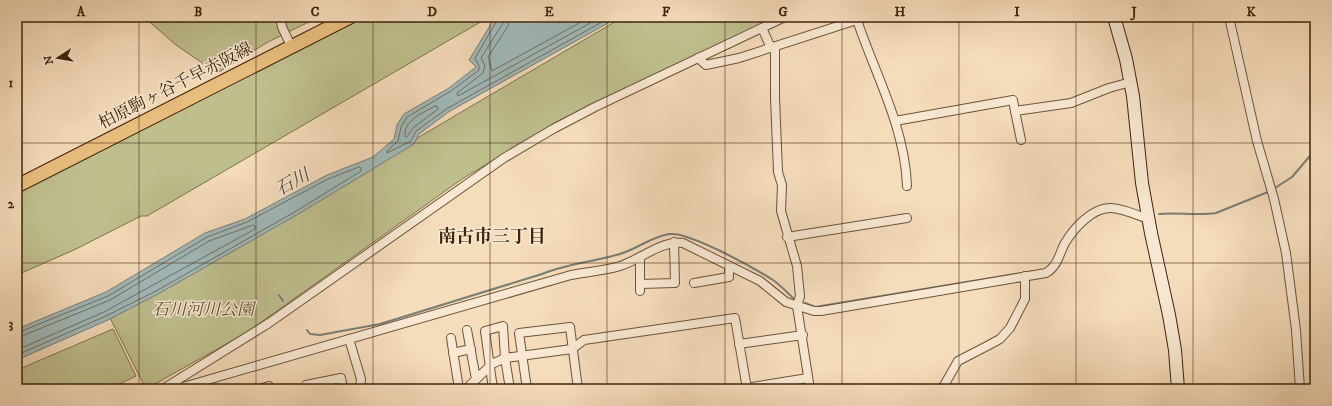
<svg xmlns="http://www.w3.org/2000/svg" width="1332" height="406" viewBox="0 0 1332 406" font-family="'IM FELL DW Pica','Noto Serif JP',serif">
	<rect width="100%" height="100%" fill="#f5dcbb"/>
	<filter id="stains"><feTurbulence type="fractalNoise" baseFrequency=".005" numOctaves="4"/><feColorMatrix values="0 0 0 0 .2 0 0 0 0 .09 0 0 0 0 .02 0 0 0 .5 -.17"/></filter>
	<radialGradient id="worn" r=".72"><stop offset=".6" stop-color="#630" stop-opacity="0"/><stop offset="1" stop-color="#630" stop-opacity=".3"/></radialGradient>
	<g fill="#bfbf8e" stroke="#7e724c">
		<polygon points="144,17 319,17 268,42 217,73 176,45"/>
		<polygon points="360,17 489,17 147,216 141,216 76,249 17,275 17,189"/>
		<polygon points="623,17 777,17 558,121 462,179 246,333 146,389 109,316 310,201"/>
		<polygon points="113,329 136,376 109,389 17,389 17,370"/>
	</g>
	<polygon fill="#a0b9ba" stroke="#797e74" points="497,17 619,17 450,111 419,134 414,144 300,213 158,294 108,320 17,360 17,329 106,292 205,233 245,219 327,175 373,157 394,139 397,125 404,114 449,88 476,67 469,60 494,19"/>
	<g fill="none" stroke-linecap="round" stroke-linejoin="round">
		<g stroke="#6f6f62" stroke-width="1">
			<polyline points="499,17 475,58 479,66 479,70 451,91 407,117 401,127 398,141 387,151 387,153 411,141 416,131 448,108 611,17"/>
			<polyline points="504,17 503,23 481,58 485,66 483,73 457,93 458,96 601,17"/>
			<polyline points="510,17 508,26 488,57 492,71 590,17"/>
			<path d="M435,106L438,107V109L413,128L407,137H405C403,120 423,113 435,106Z"/>
			<polyline points="17,333 108,296 207,237 247,222 328,179 359,167 361,168 361,171 298,210 156,291 106,316 17,355"/>
			<polyline points="17,338 110,300 209,241 253,225 255,226 255,229 104,312 17,350"/>
		</g>
		<g stroke="#797e74" stroke-width="2">
			<polyline points="1275,188 1292,177 1315,150"/>
			<path d="M1159,214C1178,212 1197,216 1216,213L1268,192"/>
			<polyline points="279,295 283,301"/>
			<polyline points="805,303 815,307 1034,271"/>
			<path d="M307,330L310,334L320,335L380,324L542,274C565,264 592,262 616,255C635,251 651,236 670,234C690,232 754,268 773,280C780,285 787,292 793,298"/>
		</g>
		<g stroke="#6c5337" stroke-width="10">
			<g id="street">
				<polyline points="280,17 282,27 291,46"/>
				<polyline points="1229,17 1257,141 1274,199 1286,253 1296,330 1300,389"/>
				<path d="M857,20C875,74 905,127 907,186"/>
				<polyline points="762,28 771,48"/>
				<polyline points="775,47 775,98 778,172 782,185 781,211 797,266 800,296 797,306 810,389"/>
				<polyline points="698,58 706,65 739,58 866,17"/>
				<polyline points="895,121 1013,100 1015,111"/>
				<polyline points="1021,140 1015,111 1071,103 1109,88 1131,82"/>
				<polyline points="787,237 907,218"/>
				<polyline points="640,257 640,291"/>
				<polyline points="694,283 729,277 729,266"/>
				<polyline points="640,284 675,283 674,242"/>
				<polyline points="467,330 476,379"/>
				<polyline points="451,338 459,389"/>
				<polyline points="349,339 361,379 360,389"/>
				<polyline points="739,344 803,335"/>
				<polyline points="453,353 471,349"/>
				<polyline points="306,385 341,378 343,389"/>
				<polyline points="746,388 808,378"/>
				<polyline points="163,389 269,323 504,158 553,129 595,107 785,17"/>
				<path d="M176,389L571,275C586,272 604,271 620,266C642,259 659,241 683,243L760,281L786,302L814,311H821L1046,273C1058,266 1059,254 1065,243C1074,228 1092,208 1110,208C1122,208 1137,215 1148,219"/>
				<polyline points="259,389 269,386"/>
				<polyline points="466,389 492,364 505,358 572,349 584,340 735,318 747,389"/>
				<polyline points="493,389 485,331 503,326 505,358 510,389"/>
				<polyline points="527,389 519,333 570,327 578,389"/>
				<polyline points="942,389 958,361 989,345 1000,339 1010,328 1025,299 1025,276"/>
			</g>
		</g>
		<g stroke="#3e250b" stroke-width="14">
			<polyline id="secondary" points="1114,17 1126,59 1133,96 1142,183 1151,233 1169,315 1175,350 1178,389"/>
		</g>
		<g stroke="#3e250b" stroke-width="15">
			<polyline id="primary" points="17,186 350,17"/>
		</g>
		<use href="#street" stroke="#f8e8d3" stroke-width="8"/>
		<use href="#secondary" stroke="#f8e8d3" stroke-width="12"/>
		<use href="#primary" stroke="#eabe7e" stroke-width="13"/>
	</g>
	<path fill="none" stroke="#3e250b" stroke-width="1" stroke-opacity="0.55" d="M139,17V389M256,17V389M373,17V389M490,17V389M607,17V389M725,17V389M842,17V389M959,17V389M1076,17V389M1193,17V389M17,143H1315M17,263H1315"/>
	<g text-anchor="middle" stroke-width="3" stroke-linejoin="round" paint-order="stroke">
		<g font-size="17" fill="#3e250b" stroke="#f8e8d3">
			<text transform="translate(175 85) rotate(-27)" y="6">柏原駒ヶ谷千早赤阪線</text>
		</g>
		<g font-size="17" font-style="italic" fill="#5e4c2c" stroke="#f8e8d3">
			<text x="203" y="315">石川河川公園</text>
		</g>
		<g font-size="18" font-style="italic" fill="#564a37" stroke="#f8e8d3">
			<text transform="translate(292 182) rotate(-29)" y="6">石川</text>
		</g>
		<g font-size="18" font-weight="bold" fill="#3e250b" stroke="#f8e8d3">
			<text x="492" y="242">南古市三丁目</text>
		</g>
	</g>
	<rect width="1332" height="406" fill="none" stroke="#f5dcbb" stroke-width="44"/>
	<g transform="translate(58 58) rotate(258)" stroke="#f8e8d3" stroke-width="3" paint-order="stroke">
	<path d="M0-3L7 15L0 10L-7 15Z" fill="#3e250b"/>
	<text y="-6" font-size="11" font-weight="bold" text-anchor="middle" fill="#3e250b">N</text>
	</g>
	<rect x="22" y="22" width="1288" height="362" fill="none" stroke="#3e250b" stroke-width="1.5"/>
	<g font-size="13" text-anchor="middle" font-weight="bold" fill="#3e250b">
		<text x="81" y="16">A</text>
		<text x="198" y="16">B</text>
		<text x="315" y="16">C</text>
		<text x="432" y="16">D</text>
		<text x="549" y="16">E</text>
		<text x="666" y="16">F</text>
		<text x="783" y="16">G</text>
		<text x="900" y="16">H</text>
		<text x="1017" y="16">I</text>
		<text x="1134" y="16">J</text>
		<text x="1251" y="16">K</text>
		<text x="11" y="87">1</text>
		<text x="11" y="208">2</text>
		<text x="11" y="328">3</text>
	</g>
	<rect width="100%" height="100%" filter="url(#stains)"/>
	<rect width="100%" height="100%" fill="url(#worn)"/>
</svg>
